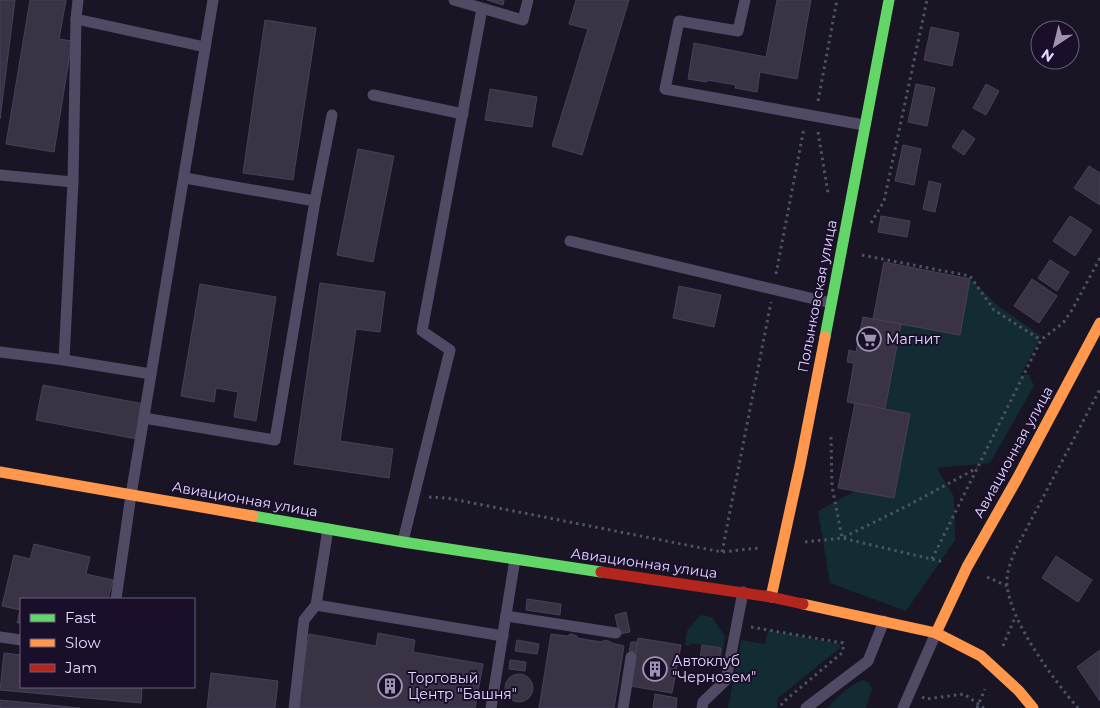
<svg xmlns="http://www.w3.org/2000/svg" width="1100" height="708" viewBox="0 0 1100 708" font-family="Montserrat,sans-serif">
	<rect width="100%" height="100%" fill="#1a1524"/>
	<g fill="#132b32">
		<polygon points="970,279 1000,307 1041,336 1021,375 1029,374 1034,386 990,463 937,468 954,497 955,540 906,611 830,583 818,511 855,491 894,498 910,414 885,409 901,324 960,335"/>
		<polygon points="700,615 712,617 725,637 721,662 719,662 721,648 691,643 690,646 685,645 687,631"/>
		<polygon points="768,630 840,644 840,648 778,698 777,708 728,708 741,640 765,644"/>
		<path d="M863,680L869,683L872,689L866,708H827C837,698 849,685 863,680Z"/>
	</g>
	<g fill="#3a3346" stroke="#494058">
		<polygon points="0,0 15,0 0,119"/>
		<polygon points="30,0 66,0 59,39 72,41 54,152 6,144"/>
		<polygon points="487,0 504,0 503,5"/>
		<polygon points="576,0 629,0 582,155 552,146 588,29 569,24"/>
		<polygon points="777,0 811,0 797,79 760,72 757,92 735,88 736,85 707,80 707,82 688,79 694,43 766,57"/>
		<polygon points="265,20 316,28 293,180 243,173"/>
		<polygon points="931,27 959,33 952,66 924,60"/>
		<polygon points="916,84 935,88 927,126 908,122"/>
		<polygon points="986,84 999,91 986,115 973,108"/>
		<polygon points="490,89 537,97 532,127 485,120"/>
		<polygon points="963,130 975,139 964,155 952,147"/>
		<polygon points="903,145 921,149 914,185 895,181"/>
		<polygon points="358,149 394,156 373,262 337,255"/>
		<polygon points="1089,166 1100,173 1100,205 1074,188"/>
		<polygon points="929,181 941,184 935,212 923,209"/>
		<polygon points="881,216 910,221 907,237 878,232"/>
		<polygon points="1070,216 1092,230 1075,256 1053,241"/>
		<polygon points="1050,260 1069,272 1057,291 1038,278"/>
		<polygon points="884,262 970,279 960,335 873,319"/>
		<polygon points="1032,279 1057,296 1039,323 1014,306"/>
		<polygon points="320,283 385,292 380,332 356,329 340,441 393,449 389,478 294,464"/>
		<polygon points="200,284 276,297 256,421 234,417 238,392 216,388 214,402 181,396"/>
		<polygon points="679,286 721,295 714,327 673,318"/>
		<polygon points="863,317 901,324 885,409 847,402 854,363 847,362 849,350 856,352"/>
		<polygon points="43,385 144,404 137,439 36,420"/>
		<polygon points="855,403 910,414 894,498 838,488"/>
		<polygon points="34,544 90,557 86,574 113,580 108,599 21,599 21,623 17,623 20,610 2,606 14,555 30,559"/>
		<polygon points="1056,556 1092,580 1078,602 1042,578"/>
		<polygon points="527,599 561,604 560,615 526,610"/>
		<polygon points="626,612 630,632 619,634 615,615"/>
		<polygon points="378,633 415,640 413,652 483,664 475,708 296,708 309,634 376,646"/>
		<polygon points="551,634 567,636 571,634 577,636 577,638 601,642 605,640 611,642 611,643 624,646 614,708 539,708"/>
		<polygon points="638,638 681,645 672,693 630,686"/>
		<polygon points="517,640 539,644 537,654 515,651"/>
		<polygon points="631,642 637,642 636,652 629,651"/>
		<polygon points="702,645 721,648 719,662 700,659"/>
		<polygon points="1100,650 1100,701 1077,667"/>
		<polygon points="4,653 21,655 21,687 142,687 141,703 0,690"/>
		<polygon points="510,660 526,662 525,671 509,669"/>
		<polygon points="211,673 278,681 275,708 207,708"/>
		<circle cx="519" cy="688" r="14"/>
		<polygon points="655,694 677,698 676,708 653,708"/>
		<polygon points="0,700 80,708 0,708"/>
	</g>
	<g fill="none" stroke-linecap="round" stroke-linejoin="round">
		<g stroke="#4b5467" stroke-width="3" stroke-dasharray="2.5 4" stroke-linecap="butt">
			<polyline points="818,101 837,0"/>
			<polyline points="818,132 828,193"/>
			<polyline points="871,223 884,201 927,0"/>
			<polyline points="862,255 970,276 994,310 1041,340"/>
			<polyline points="776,274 804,128"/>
			<polyline points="831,437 832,486 842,538 907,506 977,468"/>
			<polyline points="429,497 447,498 722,552 759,548"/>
			<polyline points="805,542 842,538 944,562"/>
			<polyline points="722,552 771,302"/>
			<polyline points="932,559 1041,340 1063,323 1072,310 1100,258"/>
			<polyline points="987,577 1007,586"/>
			<polyline points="751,627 843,643 843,652 782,703 781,708"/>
			<polyline points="1003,646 1016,615"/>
			<polyline points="922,697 926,699 964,694 984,708"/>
			<polyline points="977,708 985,689"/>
			<path d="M1078,708C1053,679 1011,623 1007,585C1006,571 1012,558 1018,545L1100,389"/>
		</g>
		<g stroke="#504a65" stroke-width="11">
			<polyline points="454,0 523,20 528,0"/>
			<polyline points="745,0 738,31 679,21 665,89 864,125"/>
			<polyline points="76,19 205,47"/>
			<polyline points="373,95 463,114"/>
			<polyline points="0,175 73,182"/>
			<polyline points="315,201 332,115"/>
			<polyline points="570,241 831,303"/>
			<polyline points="0,352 64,360 151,374"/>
			<polyline points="64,360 73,182 76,19 78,0"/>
			<polyline points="144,418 275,440 315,201 185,178"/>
			<polyline points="328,529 316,605 503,636"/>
			<polyline points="403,541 450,350 422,331 482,9"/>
			<polyline points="116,599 131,495 213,0"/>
			<polyline points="506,616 616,633"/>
			<polyline points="0,637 21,640"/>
			<polyline points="294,708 304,620 316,605"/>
			<polyline points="491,708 515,559"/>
			<polyline points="623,708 631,657"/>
			<polyline points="702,708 703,702 726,680 743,592"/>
			<polyline points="806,708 868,661 884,621"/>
			<polyline points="903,708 936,633"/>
		</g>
		<g stroke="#63d668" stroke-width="11">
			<polyline points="825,337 889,0"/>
			<polyline points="253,516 403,542 601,572"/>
		</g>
		<g stroke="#ff974d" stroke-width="11">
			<polyline points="0,472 253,516"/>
			<polyline points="771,597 800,465 825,337"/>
			<polyline points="803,604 936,633 981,656 1019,691 1033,708"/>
			<polyline points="936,633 967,567 1018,477 1100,323"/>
		</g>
		<polyline stroke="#b3261e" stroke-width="11" points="601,572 771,597 803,604"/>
	</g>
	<defs>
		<g id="supermarket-ring" transform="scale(1.25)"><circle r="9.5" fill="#190f2a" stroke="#9e94b2" stroke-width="1.5"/><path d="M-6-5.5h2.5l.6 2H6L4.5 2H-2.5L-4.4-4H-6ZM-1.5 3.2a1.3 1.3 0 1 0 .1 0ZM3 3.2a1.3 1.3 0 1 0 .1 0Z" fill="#9e94b2"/></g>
		<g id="building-ring" transform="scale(1.25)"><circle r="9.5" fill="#190f2a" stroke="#9e94b2" stroke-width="1.5"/><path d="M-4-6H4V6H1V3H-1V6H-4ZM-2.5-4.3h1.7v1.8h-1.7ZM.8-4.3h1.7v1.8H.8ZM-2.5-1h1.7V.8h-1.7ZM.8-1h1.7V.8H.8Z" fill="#9e94b2"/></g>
	</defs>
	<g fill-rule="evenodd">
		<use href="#supermarket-ring" x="869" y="339"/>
		<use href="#building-ring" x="655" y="669"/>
		<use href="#building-ring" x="390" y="686"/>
	</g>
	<g text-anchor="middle" stroke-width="4" stroke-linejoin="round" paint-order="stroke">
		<g font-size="14" fill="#e5d8ff" stroke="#190f2a">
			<text transform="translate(817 296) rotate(-79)" y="5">Полынковская улица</text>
			<text transform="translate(1013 452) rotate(-61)" y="5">Авиационная улица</text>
			<text transform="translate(245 499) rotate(10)" y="5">Авиационная улица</text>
			<text transform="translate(644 563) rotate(8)" y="5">Авиационная улица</text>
		</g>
		<g font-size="14" fill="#e5d8ff" stroke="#190f2a" text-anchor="start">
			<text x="886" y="344">Магнит</text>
			<text x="672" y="666">Автоклуб<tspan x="672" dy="16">"Чернозем"</tspan></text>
			<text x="408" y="683">Торговый<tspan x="408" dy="16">Центр "Башня"</tspan></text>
		</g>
	</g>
	<rect x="20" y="598" width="175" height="90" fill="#190f2a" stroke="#6b5f7f"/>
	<rect x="30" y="614" width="25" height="8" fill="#63d668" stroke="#6b5f7f"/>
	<text x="65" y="623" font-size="15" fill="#e5d8ff">Fast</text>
	<rect x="30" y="639" width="25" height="8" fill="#ff974d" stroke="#6b5f7f"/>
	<text x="65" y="648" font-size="15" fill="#e5d8ff">Slow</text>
	<rect x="30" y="664" width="25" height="8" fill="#b3261e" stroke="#6b5f7f"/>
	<text x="65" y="673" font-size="15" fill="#e5d8ff">Jam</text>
	<g transform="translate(1055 45) rotate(215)"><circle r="24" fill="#190f2a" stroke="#6b5f7f"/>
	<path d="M0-4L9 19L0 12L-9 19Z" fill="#9e94b2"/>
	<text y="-8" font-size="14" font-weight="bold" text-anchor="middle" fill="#e5d8ff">N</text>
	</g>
</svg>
